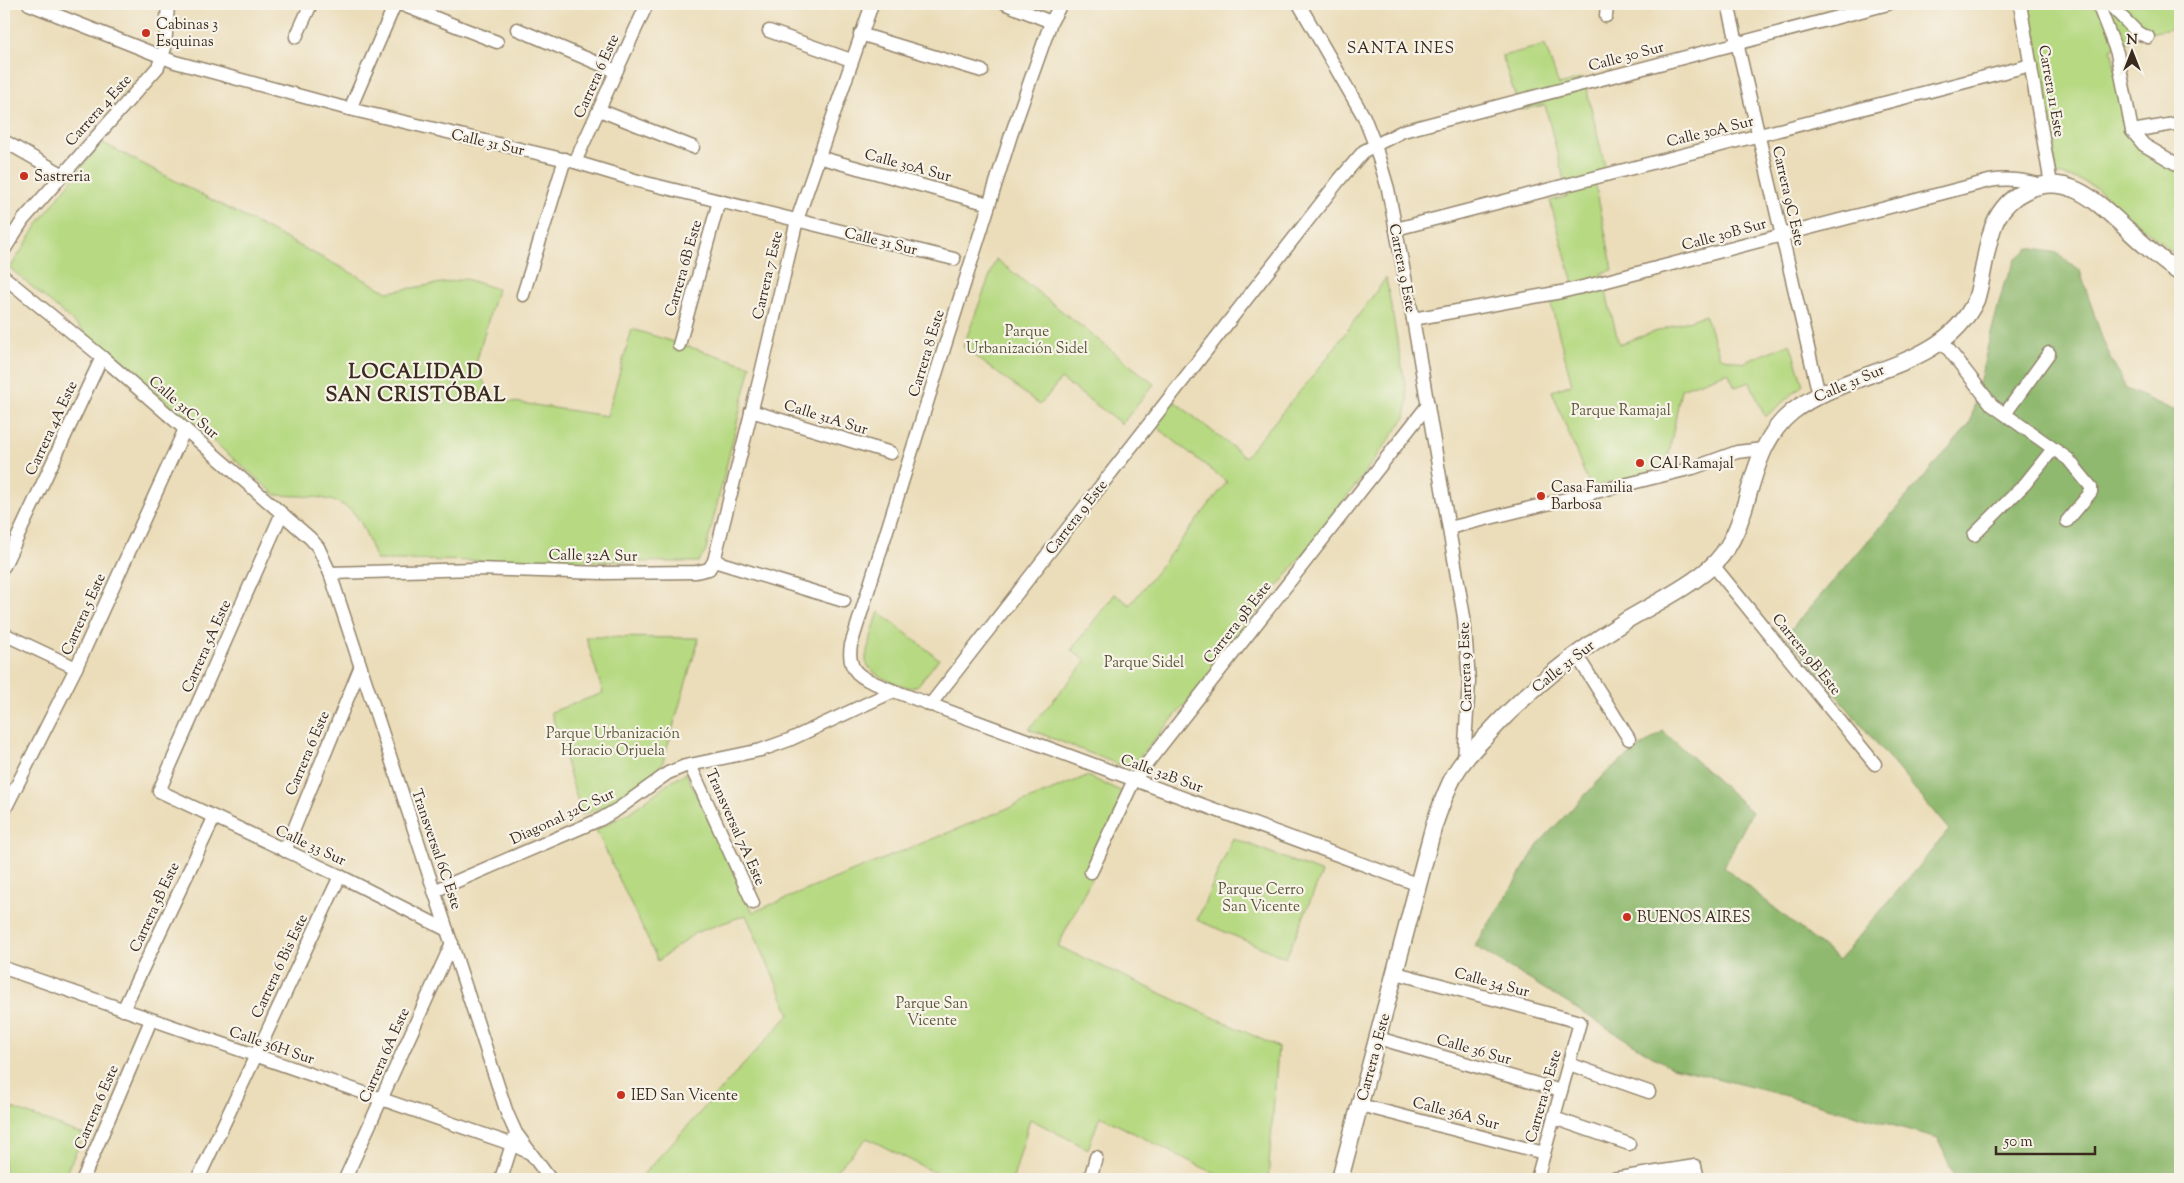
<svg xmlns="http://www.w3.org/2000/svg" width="2184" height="1183" viewBox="0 0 2184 1183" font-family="'Sorts Mill Goudy',serif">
	<rect width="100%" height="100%" fill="#f7f3e8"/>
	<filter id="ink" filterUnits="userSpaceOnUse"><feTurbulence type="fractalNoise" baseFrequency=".02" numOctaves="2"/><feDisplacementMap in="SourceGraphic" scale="10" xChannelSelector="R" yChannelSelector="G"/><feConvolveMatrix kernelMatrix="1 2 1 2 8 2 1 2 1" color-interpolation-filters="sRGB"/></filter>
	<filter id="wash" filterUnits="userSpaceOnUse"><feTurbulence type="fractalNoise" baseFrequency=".0096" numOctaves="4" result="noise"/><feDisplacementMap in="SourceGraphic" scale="20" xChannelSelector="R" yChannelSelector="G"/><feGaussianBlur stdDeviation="1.12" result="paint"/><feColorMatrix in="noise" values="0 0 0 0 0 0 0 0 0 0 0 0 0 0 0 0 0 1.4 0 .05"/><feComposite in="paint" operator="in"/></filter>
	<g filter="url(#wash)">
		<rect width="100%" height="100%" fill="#ebddb9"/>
		<g fill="#b6d981" stroke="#788250">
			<polygon points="2025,4 2180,4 2180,27 2145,34 2111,49 2130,136 2146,154 2180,172 2180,259 2096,188 2078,179 2057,175"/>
			<polygon points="1545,45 1559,85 1584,78 1607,175 1594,178 1613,270 1601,273 1619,344 1705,315 1720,357 1743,363 1790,343 1803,385 1765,417 1750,382 1735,387 1728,372 1681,389 1666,470 1590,487 1552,391 1572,384 1550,301 1576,294 1550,201 1568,196 1545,105 1520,110 1502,56"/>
			<path d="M101,142L388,292L466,279L497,289L475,367L494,399L607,416L632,329L751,366L705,553L698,562L376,560C371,548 367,535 361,523C345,493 305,497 276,495L10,268L41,220Z"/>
			<polygon points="996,259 1154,384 1122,424 1061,379 1040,405 963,347"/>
			<polygon points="1386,278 1408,400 1405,418 1338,509 1189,700 1133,764 1125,767 1029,729 1086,661 1071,650 1115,594 1130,605 1227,482 1154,425 1174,401 1245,457 1321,366"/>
			<path d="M879,612L939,659L918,685L912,688C899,685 869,676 866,661C865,653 876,621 879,612Z"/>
			<polygon points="586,637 699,638 662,765 641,784 617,802 582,815 551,712 603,693"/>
			<polygon points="686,773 753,912 1087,776 1123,792 1094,873 1058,946 1278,1047 1268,1179 1225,1179 1100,1116 1088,1149 1030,1119 1013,1179 947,1179 867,1138 828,1179 639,1179 790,1014 746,915 695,933 658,961 596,830 630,812 665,786"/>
			<polygon points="1233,838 1322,873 1286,958 1197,920"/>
			<polygon points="4,1105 84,1135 63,1179 11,1179 4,1176"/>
		</g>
		<polygon fill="#90b96f" stroke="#667246" points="2029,248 2057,253 2080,271 2103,341 2126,389 2180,413 2180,1179 1955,1179 1938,1138 1810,1102 1669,1066 1475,946 1540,842 1609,770 1663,731 1752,812 1724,867 1839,960 1949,830 1786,635 1970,424 1988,345 2004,284 2016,259"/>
	</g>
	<g filter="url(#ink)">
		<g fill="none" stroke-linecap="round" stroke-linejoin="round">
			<g stroke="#93846c" stroke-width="15">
				<g id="minor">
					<polyline points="29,4 175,62 345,108 575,162 638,181 954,259"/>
					<polyline points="400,4 497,42"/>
					<polyline points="1006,4 1051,22"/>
					<path d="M1061,4L1051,22L1011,135L851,645C845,678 870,680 894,691L1419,885"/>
					<polyline points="1299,4 1364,117 1375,145 1388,189 1413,319 1464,617 1469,681 1464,760"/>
					<polyline points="1728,4 1819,395"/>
					<polyline points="2020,4 2051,184"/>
					<polyline points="2098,4 2117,53 2132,131 2144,145 2180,166"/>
					<polyline points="2109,4 2138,33 2148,37"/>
					<polyline points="1606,16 1607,4"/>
					<polyline points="517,29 616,71"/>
					<polyline points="769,31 851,60"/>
					<polyline points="860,34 982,71"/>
					<polyline points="296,37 311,4"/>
					<polyline points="350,109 395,4"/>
					<polyline points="599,110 693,147"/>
					<polyline points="2132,131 2180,123"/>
					<polyline points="4,141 62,174"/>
					<polyline points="818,157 989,204"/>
					<polyline points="575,162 647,4"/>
					<polyline points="1396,229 2031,65"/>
					<polyline points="4,250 23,220 158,67 165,48 168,4"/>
					<polyline points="4,277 102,357 310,538 318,547 330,573 507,1113 516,1133 550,1179"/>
					<polyline points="523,295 565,159"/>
					<path d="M1413,319L1561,292L1603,282L1989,181C2008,178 2023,180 2042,185"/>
					<polyline points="1942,341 1992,405 2068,459 2091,487 2091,492 2067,521"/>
					<polyline points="679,345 719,201"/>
					<polyline points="751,411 891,453"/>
					<polyline points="2005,414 2049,353"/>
					<polyline points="282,513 159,791 340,876 447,930"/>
					<polyline points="1449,528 1693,468 1737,452 1763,449"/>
					<polyline points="1974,535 2025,484 2053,449"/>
					<polyline points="714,561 844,601"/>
					<polyline points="1713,565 1875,764"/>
					<polyline points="4,566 102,357"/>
					<polyline points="330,573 476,569 602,573 696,572 709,569 714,561 762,369 797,220 872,4"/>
					<polyline points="4,634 76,668"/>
					<polyline points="1576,654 1629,739"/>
					<polyline points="930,705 1340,179 1364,151 1403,131 1888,4"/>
					<polyline points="690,765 753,903"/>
					<polyline points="4,811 76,668 185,429"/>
					<polyline points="285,851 360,668"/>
					<polyline points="1091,872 1134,780 1428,405"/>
					<polyline points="434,891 601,819 618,809 668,773 685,766 761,750 789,740 894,691"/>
					<polyline points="4,968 511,1144 530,1153"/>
					<polyline points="1396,973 1580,1022 1537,1179"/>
					<polyline points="123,1010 214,818"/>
					<polyline points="1378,1038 1561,1091"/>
					<polyline points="1569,1064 1649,1092"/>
					<polyline points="1360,1105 1544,1153"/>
					<polyline points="1554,1118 1629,1144"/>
					<polyline points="83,1179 151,1020"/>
					<polyline points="198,1179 340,876"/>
					<polyline points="345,1179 452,943"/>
					<polyline points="501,1179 514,1138"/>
					<polyline points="1090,1179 1096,1157"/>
					<polyline points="1612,1179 1695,1166 1698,1179"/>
				</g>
			</g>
			<g stroke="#93846c" stroke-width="19">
				<path id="major" d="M1340,1179L1434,825C1440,808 1446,790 1455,774C1463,759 1476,747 1487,735C1528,690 1576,652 1627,620C1654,604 1695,584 1716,562C1755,521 1744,451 1792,412C1848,368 1943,371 1976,300C1984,275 1986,239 1997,218C2004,205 2014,196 2027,190C2069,171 2099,204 2127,229C2144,245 2161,260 2180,273"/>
			</g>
			<use href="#minor" stroke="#fff" stroke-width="12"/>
			<use href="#major" stroke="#fff" stroke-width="16"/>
		</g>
	</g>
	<g fill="#c8321e" stroke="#f7f3e8" stroke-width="2">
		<circle cx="146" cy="33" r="5"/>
		<circle cx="24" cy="176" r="5"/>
		<circle cx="1640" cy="463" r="5"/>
		<circle cx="1541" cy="496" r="5"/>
		<circle cx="1627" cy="917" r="5"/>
		<circle cx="621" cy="1095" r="5"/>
	</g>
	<g text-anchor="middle" stroke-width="4.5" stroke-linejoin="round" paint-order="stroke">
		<g font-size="15" fill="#3b2a1e" stroke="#f7f3e8" text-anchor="start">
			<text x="156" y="29">Cabinas 3<tspan x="156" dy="17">Esquinas</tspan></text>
			<text x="34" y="181">Sastreria</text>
			<text x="1650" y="468">CAI Ramajal</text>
			<text x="1551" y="492">Casa Familia<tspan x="1551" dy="17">Barbosa</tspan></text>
			<text x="1637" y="922">BUENOS AIRES</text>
			<text x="631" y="1100">IED San Vicente</text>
		</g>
		<g font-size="15" fill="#3b2a1e" stroke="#f7f3e8">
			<text transform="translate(1626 56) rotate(-15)" y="5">Calle 30 Sur</text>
			<text transform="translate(596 76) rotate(-66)" y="5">Carrera 6 Este</text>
			<text transform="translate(2052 91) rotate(80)" y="5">Carrera 11 Este</text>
			<text transform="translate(98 110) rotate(-48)" y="5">Carrera 4 Este</text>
			<text transform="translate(1710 131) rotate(-14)" y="5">Calle 30A Sur</text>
			<text transform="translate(488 142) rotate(13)" y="5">Calle 31 Sur</text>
			<text transform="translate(908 165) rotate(15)" y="5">Calle 30A Sur</text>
			<text transform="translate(1789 196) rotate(77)" y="5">Carrera 9C Este</text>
			<text transform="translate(1724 234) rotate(-15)" y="5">Calle 30B Sur</text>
			<text transform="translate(881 241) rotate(14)" y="5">Calle 31 Sur</text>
			<text transform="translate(683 268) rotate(-74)" y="5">Carrera 6B Este</text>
			<text transform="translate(1403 268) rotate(79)" y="5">Carrera 9 Este</text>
			<text transform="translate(767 275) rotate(-77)" y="5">Carrera 7 Este</text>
			<text transform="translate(926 353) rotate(-73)" y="5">Carrera 8 Este</text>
			<text transform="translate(1849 383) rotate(-23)" y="5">Calle 31 Sur</text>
			<text transform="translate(184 407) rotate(41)" y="5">Calle 31C Sur</text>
			<text transform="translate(826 417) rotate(17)" y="5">Calle 31A Sur</text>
			<text transform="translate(51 428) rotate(-65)" y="5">Carrera 4A Este</text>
			<text transform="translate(1076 517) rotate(-52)" y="5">Carrera 9 Este</text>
			<text transform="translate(593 555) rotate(1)" y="5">Calle 32A Sur</text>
			<text transform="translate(83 614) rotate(-66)" y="5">Carrera 5 Este</text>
			<text transform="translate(1237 622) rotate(-52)" y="5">Carrera 9B Este</text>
			<text transform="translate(206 646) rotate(-66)" y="5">Carrera 5A Este</text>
			<text transform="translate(1807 654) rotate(51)" y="5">Carrera 9B Este</text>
			<text transform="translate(1563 666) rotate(-38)" y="5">Calle 31 Sur</text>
			<text transform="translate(1465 667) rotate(-92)" y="5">Carrera 9 Este</text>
			<text transform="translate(307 753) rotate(-67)" y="5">Carrera 6 Este</text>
			<text transform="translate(1162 773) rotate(20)" y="5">Calle 32B Sur</text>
			<text transform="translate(562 816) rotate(-25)" y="5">Diagonal 32C Sur</text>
			<text transform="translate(736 827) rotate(66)" y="5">Transversal 7A Este</text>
			<text transform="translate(311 845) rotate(25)" y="5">Calle 33 Sur</text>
			<text transform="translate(437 849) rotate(71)" y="5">Transversal 6C Este</text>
			<text transform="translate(154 907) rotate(-65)" y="5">Carrera 5B Este</text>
			<text transform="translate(279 966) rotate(-65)" y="5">Carrera 6 Bis Este</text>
			<text transform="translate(1492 982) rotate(15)" y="5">Calle 34 Sur</text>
			<text transform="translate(272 1045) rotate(19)" y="5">Calle 36H Sur</text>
			<text transform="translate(1474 1049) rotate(16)" y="5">Calle 36 Sur</text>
			<text transform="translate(384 1055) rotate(-66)" y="5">Carrera 6A Este</text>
			<text transform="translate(1373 1057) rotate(-75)" y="5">Carrera 9 Este</text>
			<text transform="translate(1543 1096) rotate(-74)" y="5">Carrera 10 Este</text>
			<text transform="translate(96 1107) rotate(-67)" y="5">Carrera 6 Este</text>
			<text transform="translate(1456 1113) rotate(15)" y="5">Calle 36A Sur</text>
		</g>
		<g font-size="15" fill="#5a5637" stroke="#f7f3e8">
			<text x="1027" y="336">Parque<tspan x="1027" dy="17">Urbanización Sidel</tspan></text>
			<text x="1621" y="415">Parque Ramajal</text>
			<text x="1144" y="667">Parque Sidel</text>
			<text x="613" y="738">Parque Urbanización<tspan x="613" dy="17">Horacio Orjuela</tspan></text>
			<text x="1261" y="894">Parque Cerro<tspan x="1261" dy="17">San Vicente</tspan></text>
			<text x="932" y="1008">Parque San<tspan x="932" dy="17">Vicente</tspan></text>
		</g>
		<g font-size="16" letter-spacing="1" fill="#3b2a1e" stroke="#f7f3e8">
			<text x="1401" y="53">SANTA INES</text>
		</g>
		<g font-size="20" font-weight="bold" letter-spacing="1" fill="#3b2a1e" stroke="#f7f3e8">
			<text x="416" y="378">LOCALIDAD<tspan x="416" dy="23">SAN CRISTÓBAL</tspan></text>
		</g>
	</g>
	<rect width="2184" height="1183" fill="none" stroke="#f7f3e8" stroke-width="20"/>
	<g transform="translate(2132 52)" stroke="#f7f3e8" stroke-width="4" paint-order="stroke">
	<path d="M0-4L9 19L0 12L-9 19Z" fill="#3b2a1e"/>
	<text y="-8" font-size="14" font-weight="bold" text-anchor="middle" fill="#3b2a1e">N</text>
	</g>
	<path d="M1996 1146v8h99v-8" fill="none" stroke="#3b2a1e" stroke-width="2.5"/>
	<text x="2004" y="1146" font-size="15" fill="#3b2a1e" stroke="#f7f3e8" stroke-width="4" paint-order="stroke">50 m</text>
</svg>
